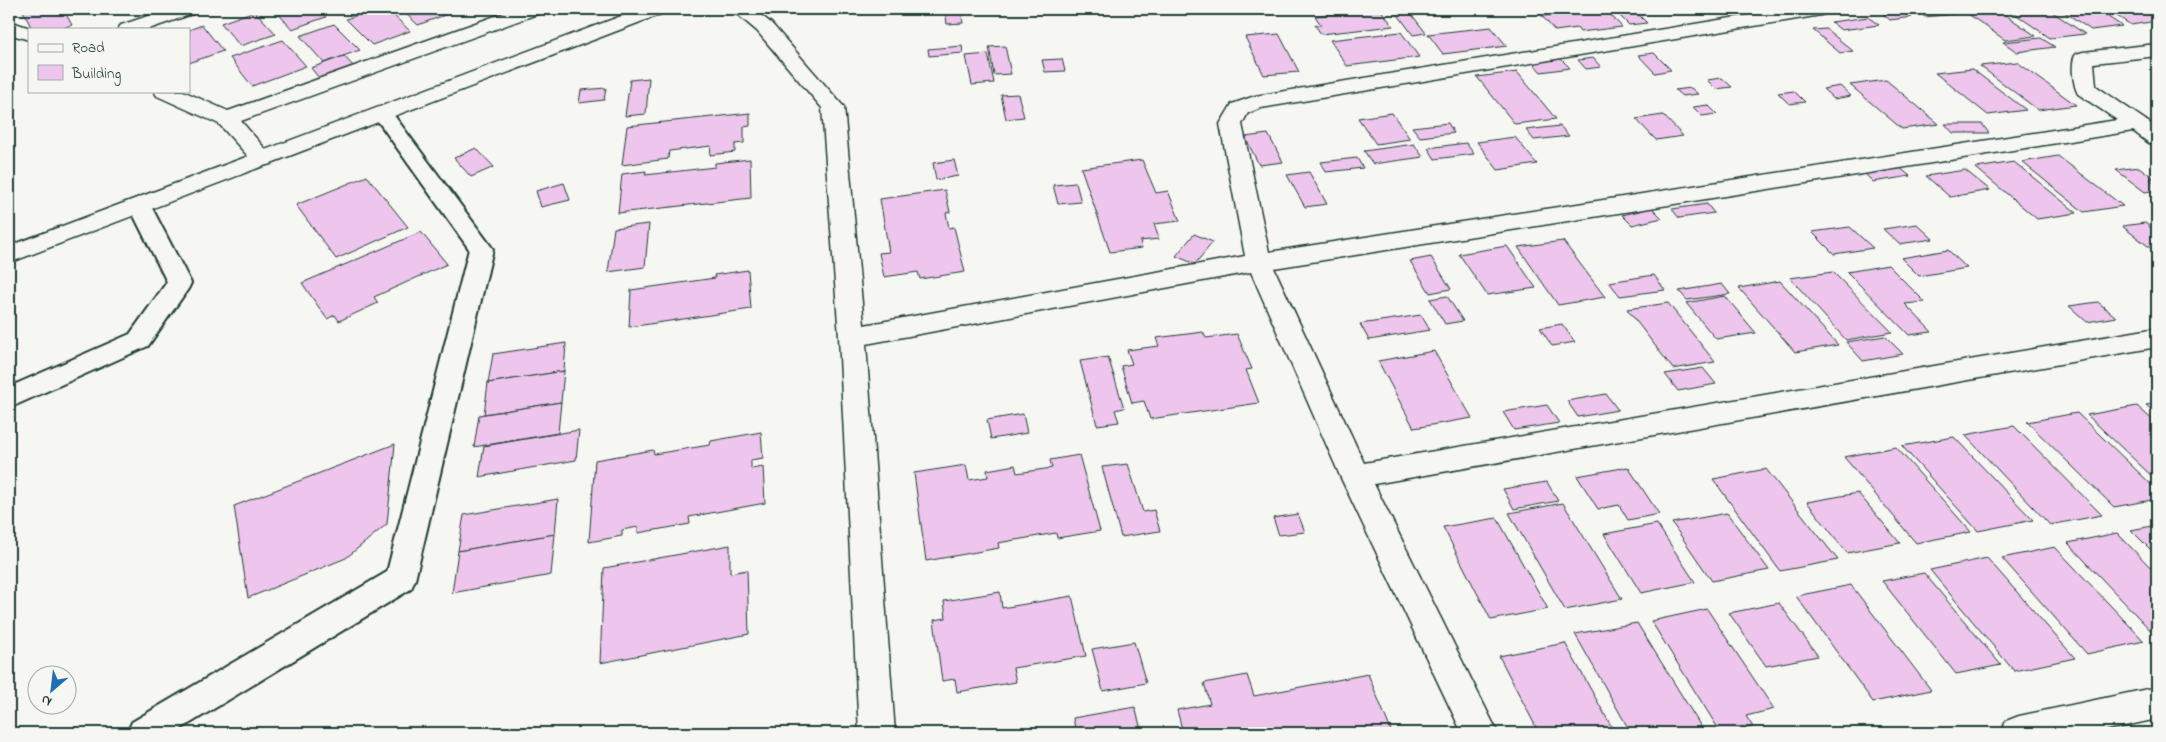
<svg xmlns="http://www.w3.org/2000/svg" width="2166" height="742" viewBox="0 0 2166 742" font-family="'Indie Flower',sans-serif">
	<rect width="100%" height="100%" fill="#f6f6f2"/>
	<filter id="ink" filterUnits="userSpaceOnUse"><feTurbulence type="fractalNoise" baseFrequency=".02" numOctaves="2"/><feDisplacementMap in="SourceGraphic" scale="10" xChannelSelector="R" yChannelSelector="G"/><feConvolveMatrix kernelMatrix="1 2 1 2 8 2 1 2 1" color-interpolation-filters="sRGB"/></filter>
	<g filter="url(#ink)">
		<g fill="#eec5ed" stroke="#1f3d34">
			<polygon points="22,9 63,9 72,25 60,29 32,29"/>
			<polygon points="274,9 318,9 326,17 292,29"/>
			<polygon points="375,9 387,9 410,31 372,45 346,19"/>
			<polygon points="401,9 449,9 453,12 418,25"/>
			<polygon points="945,9 961,9 963,23 947,24"/>
			<polygon points="1380,9 1393,26 1321,34 1315,25 1321,25 1315,16"/>
			<polygon points="1605,9 1622,27 1580,32 1577,28 1555,31 1542,16"/>
			<polygon points="1613,9 1633,9 1647,23 1629,25"/>
			<polygon points="1915,9 1947,9 1954,14 1925,17"/>
			<polygon points="1961,9 1997,9 2036,36 2005,40"/>
			<polygon points="2008,9 2048,9 2085,34 2050,38"/>
			<polygon points="2060,9 2096,9 2122,26 2091,30"/>
			<polygon points="2106,9 2144,9 2157,17 2157,21 2131,25"/>
			<polygon points="255,11 276,34 240,46 221,23"/>
			<polygon points="1409,11 1426,33 1413,35 1396,12"/>
			<polygon points="1904,11 1912,17 1890,20 1883,14"/>
			<polygon points="1868,17 1879,25 1841,30 1831,22"/>
			<polygon points="334,24 360,50 324,63 300,36"/>
			<polygon points="202,25 223,51 189,63 189,30"/>
			<polygon points="1491,27 1507,46 1443,54 1428,34"/>
			<polygon points="1826,29 1853,51 1840,53 1813,30"/>
			<polygon points="1401,32 1419,57 1347,66 1330,40"/>
			<polygon points="1279,34 1299,72 1264,75 1245,37"/>
			<polygon points="2041,38 2055,47 2017,52 2003,42"/>
			<polygon points="283,40 306,66 252,86 230,58"/>
			<polygon points="962,46 963,53 929,56 928,49"/>
			<polygon points="1005,46 1011,74 994,75 989,47"/>
			<polygon points="1654,53 1671,70 1655,73 1638,55"/>
			<polygon points="988,54 994,83 972,85 966,56"/>
			<polygon points="344,56 353,66 319,78 311,68"/>
			<polygon points="1593,58 1601,67 1586,69 1578,60"/>
			<polygon points="1062,59 1065,71 1045,72 1042,60"/>
			<polygon points="1561,59 1570,68 1541,72 1533,63"/>
			<polygon points="2017,62 2076,105 2038,110 1980,66"/>
			<polygon points="1972,69 2026,110 1988,115 1935,73"/>
			<polygon points="1517,72 1556,119 1515,124 1477,77"/>
			<polygon points="649,78 646,114 625,116 630,80"/>
			<polygon points="1722,78 1732,87 1716,89 1707,80"/>
			<polygon points="1886,80 1939,124 1902,129 1850,85"/>
			<polygon points="1840,86 1851,96 1834,99 1823,89"/>
			<polygon points="606,88 604,100 579,103 581,90"/>
			<polygon points="1691,88 1698,94 1682,96 1675,90"/>
			<polygon points="1794,91 1805,102 1789,104 1778,93"/>
			<polygon points="1018,94 1024,117 1006,119 1001,95"/>
			<polygon points="1708,105 1717,114 1702,116 1693,107"/>
			<polygon points="750,113 750,126 744,127 744,143 735,144 735,152 710,155 711,146 669,151 668,159 622,165 627,126"/>
			<polygon points="1392,113 1410,139 1376,144 1358,118"/>
			<polygon points="1663,115 1683,136 1656,140 1636,119"/>
			<polygon points="1448,123 1454,133 1420,137 1412,127"/>
			<polygon points="1945,124 1982,124 1989,133 1953,133"/>
			<polygon points="1560,126 1569,136 1534,140 1526,130"/>
			<polygon points="1268,134 1283,162 1259,165 1245,137"/>
			<polygon points="1515,137 1537,164 1498,170 1477,142"/>
			<polygon points="1466,143 1474,154 1435,159 1428,148"/>
			<polygon points="1414,144 1423,157 1373,164 1364,151"/>
			<polygon points="476,148 494,167 471,177 454,158"/>
			<polygon points="2058,156 2123,206 2084,212 2022,162"/>
			<polygon points="1357,158 1363,168 1326,172 1321,162"/>
			<polygon points="750,159 751,198 618,213 622,174 646,171 645,175 715,167 715,163"/>
			<polygon points="954,160 958,176 936,180 933,163"/>
			<polygon points="1142,160 1156,193 1168,191 1180,221 1154,224 1159,239 1140,241 1142,248 1110,252 1081,168"/>
			<polygon points="2014,162 2077,213 2037,219 1976,168"/>
			<polygon points="1899,167 1910,176 1873,182 1863,172"/>
			<polygon points="2139,167 2154,178 2150,179 2157,185 2157,190 2145,192 2116,170"/>
			<polygon points="1965,170 1990,190 1950,197 1926,176"/>
			<polygon points="1309,172 1327,204 1305,207 1287,175"/>
			<polygon points="367,176 408,227 336,259 296,205"/>
			<polygon points="564,183 570,200 541,207 536,191"/>
			<polygon points="1076,183 1081,202 1058,204 1053,185"/>
			<polygon points="945,190 950,212 946,213 949,228 954,227 965,272 920,279 918,272 884,277 879,253 889,252 880,199"/>
			<polygon points="1707,204 1714,213 1679,218 1672,209"/>
			<polygon points="1652,208 1662,218 1632,225 1622,215"/>
			<polygon points="2145,223 2157,232 2157,253 2122,226"/>
			<polygon points="649,224 645,267 608,272 614,228"/>
			<polygon points="1917,224 1933,239 1899,244 1883,229"/>
			<polygon points="1850,227 1873,248 1834,254 1812,232"/>
			<polygon points="421,232 447,264 374,297 378,303 339,321 335,315 327,319 302,283"/>
			<polygon points="1194,234 1213,242 1195,264 1176,256"/>
			<polygon points="1563,241 1605,297 1558,305 1518,247"/>
			<polygon points="1507,246 1536,288 1487,295 1459,254"/>
			<polygon points="1948,250 1967,268 1919,276 1901,258"/>
			<polygon points="1431,257 1451,289 1430,293 1410,261"/>
			<polygon points="1888,265 1925,302 1905,304 1932,332 1909,335 1847,272"/>
			<polygon points="748,270 751,309 629,327 631,290 715,278 714,275"/>
			<polygon points="1833,272 1892,332 1846,340 1790,278"/>
			<polygon points="1654,275 1665,290 1620,296 1609,282"/>
			<polygon points="1780,281 1838,345 1795,352 1739,288"/>
			<polygon points="1722,284 1730,294 1687,300 1679,291"/>
			<polygon points="1447,296 1463,321 1445,324 1430,299"/>
			<polygon points="1725,296 1756,333 1716,339 1686,303"/>
			<polygon points="2098,302 2116,317 2087,322 2069,306"/>
			<polygon points="1668,303 1715,362 1673,369 1627,309"/>
			<polygon points="1421,315 1430,330 1369,340 1360,324"/>
			<polygon points="1562,324 1575,342 1552,346 1540,328"/>
			<polygon points="1203,332 1206,338 1237,334 1252,369 1246,370 1259,403 1150,419 1144,401 1132,403 1121,366 1132,364 1127,350 1159,346 1156,338"/>
			<polygon points="1885,336 1903,354 1863,361 1846,342"/>
			<polygon points="566,343 564,371 488,383 493,354"/>
			<polygon points="1434,351 1472,418 1414,428 1378,361"/>
			<polygon points="1108,357 1124,408 1115,410 1119,422 1097,425 1080,361"/>
			<polygon points="1703,368 1716,384 1678,391 1665,374"/>
			<polygon points="564,371 561,402 484,414 488,383"/>
			<polygon points="1606,394 1618,410 1578,417 1567,401"/>
			<polygon points="561,402 558,433 474,447 479,415"/>
			<polygon points="2157,403 2157,415 2146,405"/>
			<polygon points="1547,405 1559,423 1514,430 1503,412"/>
			<polygon points="2137,406 2157,424 2157,481 2087,415"/>
			<polygon points="2077,413 2157,490 2157,499 2114,507 2027,422"/>
			<polygon points="1023,414 1027,433 991,439 987,420"/>
			<polygon points="2014,426 2102,515 2050,525 1965,435"/>
			<polygon points="579,430 576,460 479,477 484,446"/>
			<polygon points="761,432 763,458 751,460 751,469 763,467 765,503 689,517 690,524 638,533 638,527 622,530 622,536 589,542 595,460 653,450 654,454 710,445 711,441"/>
			<polygon points="1954,437 2033,520 1978,531 1902,446"/>
			<polygon points="395,444 387,524 346,558 248,598 234,506"/>
			<polygon points="1896,447 1971,532 1916,543 1844,457"/>
			<polygon points="1079,455 1100,531 1057,538 1056,533 998,543 999,548 926,561 914,473 966,465 969,480 988,477 987,470 1015,465 1017,473 1052,468 1050,460"/>
			<polygon points="1128,464 1143,512 1154,510 1160,531 1121,537 1102,467"/>
			<polygon points="1628,467 1659,514 1628,520 1619,505 1598,509 1577,476"/>
			<polygon points="1766,469 1838,560 1780,571 1713,479"/>
			<polygon points="1547,482 1558,501 1514,509 1503,489"/>
			<polygon points="1858,493 1900,543 1847,553 1807,502"/>
			<polygon points="558,499 555,534 458,551 464,515"/>
			<polygon points="1563,503 1622,599 1565,610 1509,513"/>
			<polygon points="1727,513 1769,570 1712,581 1672,523"/>
			<polygon points="1298,514 1305,532 1279,535 1273,518"/>
			<polygon points="1497,518 1548,609 1491,620 1443,527"/>
			<polygon points="1657,524 1695,582 1641,593 1604,534"/>
			<polygon points="2157,525 2157,556 2131,530"/>
			<polygon points="2117,533 2157,574 2157,633 2154,634 2068,543"/>
			<polygon points="555,534 551,575 452,593 458,551"/>
			<polygon points="730,545 730,573 747,570 749,634 600,663 604,568"/>
			<polygon points="2055,547 2144,641 2087,654 2002,558"/>
			<polygon points="1987,558 2075,658 2014,671 1930,570"/>
			<polygon points="1924,573 2001,665 1956,674 1882,581"/>
			<polygon points="1851,585 1931,690 1873,702 1796,596"/>
			<polygon points="1000,592 1002,608 1072,596 1086,656 1013,668 1016,682 957,692 955,679 942,681 934,620 946,618 944,601"/>
			<polygon points="1779,603 1818,656 1766,666 1729,613"/>
			<polygon points="1707,609 1774,709 1746,716 1753,727 1721,733 1651,621"/>
			<polygon points="1637,623 1705,733 1631,733 1575,634"/>
			<polygon points="1134,642 1146,683 1103,691 1092,649"/>
			<polygon points="1565,643 1615,733 1539,733 1499,656"/>
			<polygon points="1368,674 1392,733 1183,733 1177,710 1210,704 1204,683 1247,675 1254,696"/>
			<polygon points="1135,707 1142,733 1076,733 1073,718"/>
		</g>
		<g fill="none" stroke-linecap="round" stroke-linejoin="round">
			<g stroke="#1f3d34" stroke-width="4">
				<g id="lane">
					<polygon points="383,108 390,110 493,249 415,580 411,589 174,733 127,733 132,722 387,572 469,249 373,114 376,110"/>
					<polygon points="140,199 148,201 151,206 191,283 188,289 148,346 9,408 9,387 130,334 167,282 129,206 132,201"/>
				</g>
			</g>
			<g stroke="#1f3d34" stroke-width="3">
				<g id="street">
					<polygon points="169,9 198,9 195,13 149,29 118,29 121,25"/>
					<polygon points="515,9 543,9 540,13 241,121 274,159 271,164 263,166 255,164 219,124 157,96 154,91 183,91 228,111"/>
					<path d="M731,9H753L771,23L844,107L864,325L1245,256L1220,124L1232,104L1255,96L1786,9H1831L1828,13L1821,15L1261,108L1248,113L1242,124L1269,252L2117,120L2078,94C2073,85 2070,62 2076,54L2083,52L2157,44V56L2094,63L2096,86L2157,128V145L2149,143L2133,131L1274,268L1364,463L2157,328V347L1374,484L1498,733H1462L1340,476L1251,272L866,344L895,733H859L839,337L822,108L757,31Z"/>
					<polygon points="9,21 33,29 29,29 29,40 9,34"/>
					<polygon points="2157,687 2157,719 2093,733 2001,733 2006,721 2019,716"/>
				</g>
			</g>
			<g stroke="#1f3d34" stroke-width="3">
				<polygon id="secondary" points="640,9 667,9 664,13 9,263 9,246"/>
			</g>
			<use href="#lane" fill="#f6f6f2" fill-rule="evenodd"/>
			<use href="#street" fill="#f6f6f2" fill-rule="evenodd"/>
			<use href="#secondary" fill="#f6f6f2" fill-rule="evenodd"/>
		</g>
	</g>
	<rect width="2166" height="742" fill="none" stroke="#f6f6f2" stroke-width="30"/>
	<rect x="15" y="15" width="2136" height="712" fill="none" stroke="#1f3d34" stroke-width="2" filter="url(#ink)"/>
	<rect x="28" y="28" width="162" height="65" fill="#f6f6f2" stroke="#a0aca6"/>
	<rect x="38" y="44" width="25" height="8" fill="#f6f6f2" stroke="#a0aca6"/>
	<text x="72" y="52" font-size="15" fill="#1f3d34">Road</text>
	<rect x="38" y="65" width="25" height="15" fill="#eec5ed" stroke="#a0aca6"/>
	<text x="72" y="78" font-size="15" fill="#1f3d34">Building</text>
	<g transform="translate(52 690) rotate(208)"><circle r="24" fill="#f6f6f2" stroke="#a0aca6"/>
	<path d="M0-4L9 19L0 12L-9 19Z" fill="#1f6fb2"/>
	<text y="-8" font-size="14" font-weight="bold" text-anchor="middle" fill="#1f3d34">N</text>
	</g>
</svg>
